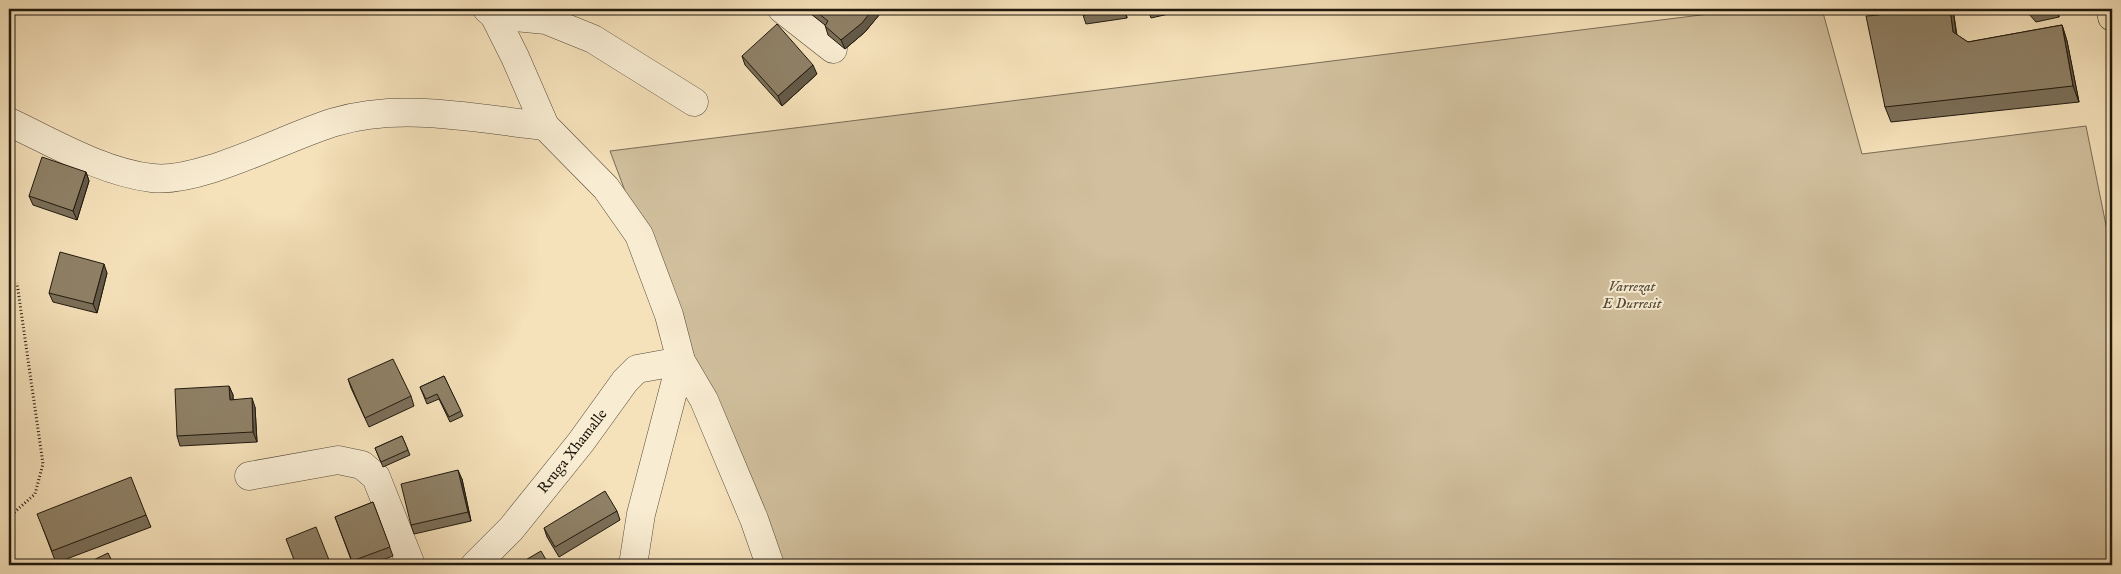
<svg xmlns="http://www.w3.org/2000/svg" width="2121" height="574" viewBox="0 0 2121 574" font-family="'IM FELL English',serif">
	<rect width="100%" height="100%" fill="#f5e1ba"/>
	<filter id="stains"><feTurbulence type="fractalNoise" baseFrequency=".004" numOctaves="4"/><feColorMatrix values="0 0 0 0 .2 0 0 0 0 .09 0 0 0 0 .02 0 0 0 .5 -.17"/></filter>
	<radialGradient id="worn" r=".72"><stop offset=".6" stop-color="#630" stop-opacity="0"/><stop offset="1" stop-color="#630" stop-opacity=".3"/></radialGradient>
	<polygon fill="#d1bf9d" stroke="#786c56" points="1749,9 1822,9 1862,154 2086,126 2112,255 2112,565 756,565 686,353 610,151"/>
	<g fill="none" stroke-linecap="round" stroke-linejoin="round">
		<g stroke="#554b39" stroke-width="29">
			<g id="minor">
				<polyline points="487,9 494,15 515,57 545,126 606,188 639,235 669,315 681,361 704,400 754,519 770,565"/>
				<polyline points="782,9 833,49"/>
				<polyline points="494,15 546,20 593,39 694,102"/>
				<path d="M9,122C54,143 102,172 152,178C200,184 287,136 335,122C403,102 477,119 545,126"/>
				<polyline points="249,476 338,460 362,465 376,477 411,565"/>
				<polyline points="475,565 511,529 581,442 625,381 637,369 681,361 641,514 633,565"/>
			</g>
		</g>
		<g stroke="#20190e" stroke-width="29">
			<polyline id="major" points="2111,9 2112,17"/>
		</g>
		<polyline stroke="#20190e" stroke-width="3" stroke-dasharray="1 2.5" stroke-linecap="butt" points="9,517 35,494 43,464 17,283"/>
		<use href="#minor" stroke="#f8ecd2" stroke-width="28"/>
		<use href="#major" stroke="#f5e1ba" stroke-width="28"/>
	</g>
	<g fill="#7b6f59" stroke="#20190e">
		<polygon points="809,9 884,9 865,32 845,49 828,35 825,25 811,14"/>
		<polygon points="1125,9 1127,18 1086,24 1083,15"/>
		<polygon points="1148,9 1191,9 1151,18"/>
		<polygon points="1953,9 1957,35 1968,42 2062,25 2067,41 2079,102 1891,122 1885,107 1879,15"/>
		<polygon points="2026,9 2058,9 2059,17 2036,22 2028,13"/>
		<polygon points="742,56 817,74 782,106 745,65"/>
		<polygon points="86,172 89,181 77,220 33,205 29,196"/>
		<polygon points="107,273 97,313 53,302 49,293"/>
		<polygon points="444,376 463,416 450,422 439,399 427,404 420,387"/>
		<polygon points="348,379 411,396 414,406 369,427 351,388"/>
		<polygon points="229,386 233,395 233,399 255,407 257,442 180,446 177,436"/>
		<polygon points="402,436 410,455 383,467 375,448"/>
		<polygon points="462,479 471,521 414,534 411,525"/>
		<polygon points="373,502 393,556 369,565 353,565 335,517"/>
		<polygon points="617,511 620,520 559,557 547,537 544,528"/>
		<polygon points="146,515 151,527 56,563 42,526"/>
	</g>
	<g fill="#645a48" stroke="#20190e">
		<polygon points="873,9 884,9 865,32 845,49 841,40"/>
		<polygon points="1123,9 1125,9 1127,18"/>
		<polygon points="1950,9 1953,9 1958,48 1953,32"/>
		<polygon points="2056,9 2058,9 2059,17"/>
		<polygon points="2062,25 2067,41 2079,102 2073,86"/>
		<polygon points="813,65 817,74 782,106 778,96"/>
		<polygon points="86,172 89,181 77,220 73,211"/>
		<polygon points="104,264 107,273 97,313 93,304"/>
		<polygon points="229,386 233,395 233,409 230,400"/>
		<polygon points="252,398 255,407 257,442 253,432"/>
		<polygon points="458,470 462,479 471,521 468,512"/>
	</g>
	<g fill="#8f8167" stroke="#20190e">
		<polygon points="813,9 873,9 862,23 841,40 825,26 828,21"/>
		<polygon points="1082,9 1123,9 1083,15"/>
		<polygon points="1878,9 1950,9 1953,32 1968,42 2062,25 2073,86 1885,107 1866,16 1879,15"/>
		<polygon points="777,24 813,65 778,96 742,56"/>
		<polygon points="42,157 86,172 73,211 29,196"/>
		<polygon points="60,252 104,264 93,304 49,293"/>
		<polygon points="393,359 411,396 365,418 348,379"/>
		<polygon points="444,376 461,411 449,417 437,394 426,399 420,387"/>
		<polygon points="229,386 230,400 252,398 253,432 177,436 175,389"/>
		<polygon points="402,436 408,450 381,462 375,448"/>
		<polygon points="458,470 468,512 411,525 401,484"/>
		<polygon points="131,477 146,515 52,551 37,514"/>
		<polygon points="605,491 617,511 555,547 544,528"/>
		<polygon points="373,502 390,547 352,561 335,517"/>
		<polygon points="316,527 331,565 296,565 286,539"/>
		<polygon points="541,551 549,565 517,565"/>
		<polygon points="108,553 114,565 83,565"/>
	</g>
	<g text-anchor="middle" stroke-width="4" stroke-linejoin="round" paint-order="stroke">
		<g font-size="15" font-style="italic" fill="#554b39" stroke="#f8ecd2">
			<text x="1632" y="291">Varrezat<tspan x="1632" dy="17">E Durresit</tspan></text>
		</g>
		<g font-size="15" fill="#20190e" stroke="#f8ecd2">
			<text transform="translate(572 451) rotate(-52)" y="5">Rruga Xhamalle</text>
		</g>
	</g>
	<rect width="2121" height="574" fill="none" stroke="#f5e1ba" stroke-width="30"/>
	<rect x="10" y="10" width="2101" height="554" fill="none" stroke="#20190e" stroke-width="2.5"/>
	<rect x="15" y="15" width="2091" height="544" fill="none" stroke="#20190e"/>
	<rect width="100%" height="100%" filter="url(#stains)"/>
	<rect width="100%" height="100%" fill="url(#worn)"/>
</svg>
